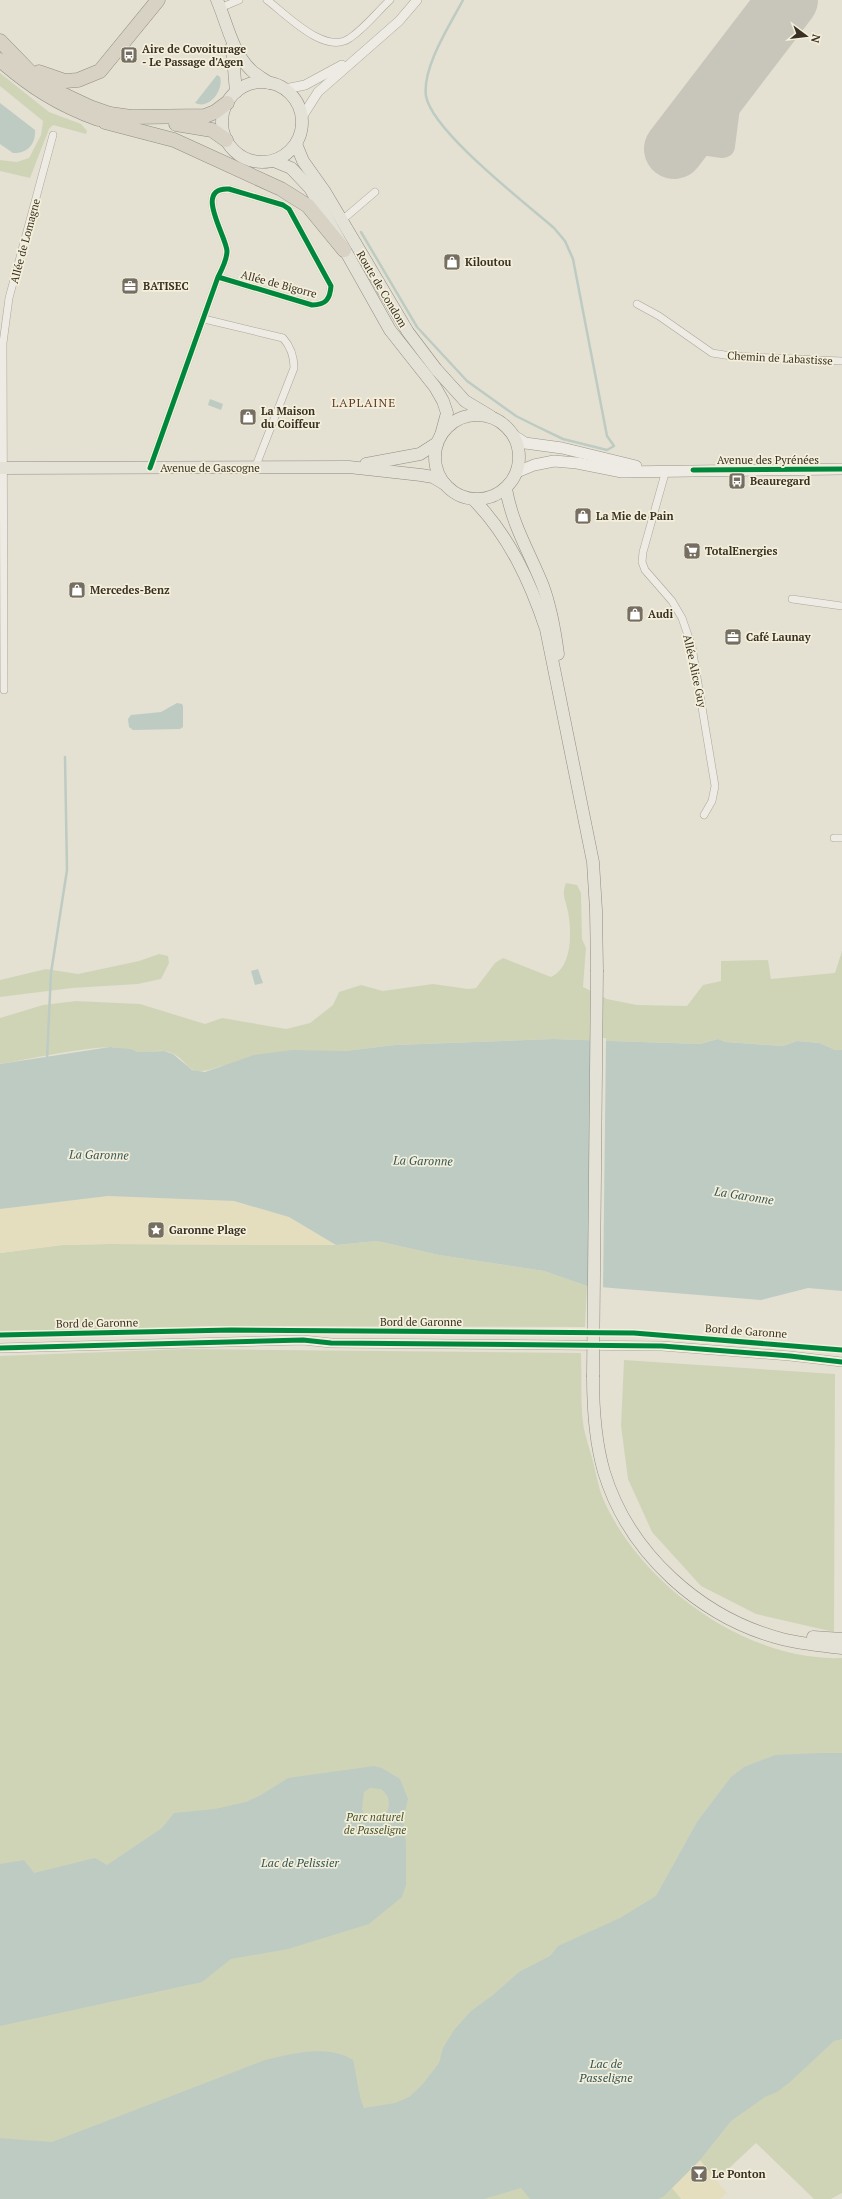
<svg xmlns="http://www.w3.org/2000/svg" width="842" height="2199" viewBox="0 0 842 2199" font-family="'PT Serif',serif">
	<rect width="100%" height="100%" fill="#e4e1d3"/>
	<g fill="#d0d4b7">
		<polygon points="0,73 49,112 81,124 87,131 86,134 53,125 49,129 30,178 0,171 0,160 17,162 29,158 41,135 43,121 0,86"/>
		<path d="M566,883L577,885L581,893L582,939L586,948L583,987L607,999L637,1005L687,1006L703,985L721,981V961L768,960L771,979L835,973L842,951V1050H835L820,1043L797,1041L783,1046L726,1042L718,1039L700,1044L553,1039L395,1045L221,1066C180,1082 193,1056 164,1051C156,1050 148,1052 140,1052C130,1052 120,1047 110,1047C73,1049 36,1058 0,1064V1018L43,1005L76,1001L140,1004L205,1024L222,1018L286,1029L310,1023L333,1005L339,992L361,985L383,991L433,984L468,989L476,988L495,963L503,958L551,977C572,967 572,933 568,912C566,900 561,895 566,883Z"/>
		<polygon points="159,954 168,956 169,963 161,979 138,984 72,988 0,997 0,980 46,969 78,974 139,961"/>
		<polygon points="377,1241 439,1255 544,1271 587,1286 585,1327 212,1326 0,1333 0,1253 62,1245 109,1244 336,1245"/>
		<path d="M186,1349L581,1353C582,1377 580,1405 584,1429C587,1442 592,1456 595,1470C597,1478 599,1488 602,1496C638,1583 746,1662 842,1658V2193L831,2199H814L756,2143L696,2199H0V1356Z"/>
		<polygon points="624,1360 835,1374 834,1632 756,1614 701,1586 652,1532 628,1479 621,1426"/>
	</g>
	<g fill="#e4debe">
		<polygon points="108,1196 234,1201 289,1217 336,1245 109,1244 62,1245 0,1253 0,1209"/>
		<polygon points="700,2160 727,2193 720,2199 681,2199 672,2188"/>
	</g>
	<g fill="#bdcbc3" fill-rule="evenodd">
		<path d="M217,75L220,77C224,90 209,110 195,103Z"/>
		<path d="M0,103L35,130C36,144 27,154 13,153L0,144Z"/>
		<polygon points="210,399 223,404 221,410 208,405"/>
		<polygon points="177,703 182,704 183,706 183,727 180,729 133,730 129,727 128,719 131,715 161,712"/>
		<polygon points="258,969 263,983 255,985 251,971"/>
		<polygon points="553,1039 700,1044 718,1039 726,1042 783,1046 797,1041 820,1043 835,1050 842,1050 842,1291 808,1288 761,1300 587,1286 544,1271 439,1255 377,1241 336,1245 289,1217 234,1201 108,1196 0,1209 0,1064 110,1047 130,1049 138,1052 164,1051 173,1054 192,1070 205,1072 254,1055 292,1050 345,1051 395,1045"/>
		<path d="M820,1753H842V2039L834,2041L789,2083L777,2092L765,2097L731,2121L700,2160L663,2197L658,2199H530L521,2188L484,2199H0V2138L52,2142L265,2060C293,2054 327,2044 353,2060C357,2075 358,2095 364,2108L395,2103L409,2097L422,2085L439,2063L443,2048L454,2030L471,2011L493,1995L519,1972L550,1956L558,1946L620,1918L656,1896L697,1822L731,1777L744,1767L775,1755Z"/>
		<path d="M374,1766L382,1768L400,1779L408,1799L403,1821L406,1843V1885L402,1897L369,1924L288,1949L231,1959L202,1982L0,2026V1864L24,1860L34,1873L95,1858L107,1865L162,1828L174,1813L215,1809L246,1802L261,1795L288,1778ZM370,1788L381,1789C391,1797 390,1805 386,1816L377,1820H367L362,1809L364,1792Z"/>
	</g>
	<polygon fill="#e4e1d3" points="592,1038 606,1038 603,1290 590,1289"/>
	<g fill="none" stroke-linecap="round" stroke-linejoin="round">
		<g stroke="#bdcbc3" stroke-width="2.5">
			<path d="M361,232L417,327L467,381L516,416L536,426L563,439L607,450L614,446L607,436L573,259L565,241L554,228C524,202 432,131 426,96C422,67 450,25 463,0"/>
			<polyline points="47,1059 51,973 67,870 65,757"/>
		</g>
		<path stroke="#c8c6bb" stroke-width="24" d="M708,105C687,107 690,132 702,143L723,146L731,84L739,63"/>
		<polyline stroke="#c8c6bb" stroke-width="60" points="674,149 788,0"/>
		<g stroke="#aaa69b" stroke-width="8">
			<g id="minor">
				<path d="M267,0C286,14 325,56 350,38C365,28 377,12 390,0"/>
				<polyline points="220,8 239,0"/>
				<polyline points="341,221 375,192"/>
				<polyline points="637,304 659,316 712,353 731,356 842,361"/>
				<path d="M204,319L283,338C291,347 294,356 294,368L255,468"/>
				<path d="M150,468L218,277C222,269 227,260 227,251C226,235 193,187 229,189L283,205L289,209L331,286C330,299 326,305 312,305L218,277"/>
				<polyline points="666,470 643,552 642,562 645,570 672,601 682,618 692,647 715,786 712,801 704,815"/>
				<polyline points="792,599 842,606"/>
				<polyline points="4,690 3,343 9,298 53,135"/>
				<polyline points="834,838 842,838"/>
			</g>
		</g>
		<g stroke="#aaa69b" stroke-width="10">
			<g id="tertiary">
				<polyline points="285,89 305,85 342,65"/>
				<polyline points="302,117 318,92 399,21 417,0"/>
				<polyline points="0,1348 303,1340 331,1343 662,1346 790,1356 842,1362"/>
			</g>
		</g>
		<g stroke="#9a968b" stroke-width="12">
			<g id="secondary">
				<polyline points="514,436 525,443 562,448 636,466"/>
				<polyline points="517,472 534,465 554,461 577,463 622,472 842,469"/>
			</g>
		</g>
		<g stroke="#908c82" stroke-width="13">
			<g id="primary">
				<path d="M217,0C227,23 232,52 251,70C256,75 264,79 269,83"/>
				<polyline points="232,46 236,92"/>
				<circle cx="262" cy="122" r="40"/>
				<polyline points="296,144 303,161 325,192 408,332 436,369 465,401 490,416"/>
				<polyline points="274,161 291,168 310,188 390,330 435,387 443,401 447,413 441,435"/>
				<circle cx="477" cy="457" r="42"/>
				<polyline points="366,464 420,454 437,443"/>
				<polyline points="0,468 349,467 421,475 433,477 443,483"/>
				<path d="M506,489C513,527 529,551 543,586C551,608 555,631 558,654"/>
				<path d="M474,500C509,536 530,581 546,629L593,862L596,910L597,970"/>
				<path d="M593,1377C593,1409 595,1441 604,1472C629,1554 701,1618 782,1639C802,1644 822,1646 842,1648"/>
				<polyline points="813,1637 842,1639"/>
			</g>
		</g>
		<g stroke="#908c82" stroke-width="15">
			<g id="motorway">
				<polyline points="0,41 35,77 58,92 90,107 110,114 131,117 205,116 215,112 227,103"/>
				<path d="M0,60C31,87 59,105 98,119"/>
				<polyline points="39,72 65,81 78,80 100,71 158,0"/>
				<polyline points="105,122 174,140 281,189 308,206 344,250"/>
				<polyline points="176,124 212,130 226,140"/>
			</g>
		</g>
		<use href="#minor" stroke="#edebe3" stroke-width="7"/>
		<use href="#tertiary" stroke="#edebe3" stroke-width="9"/>
		<use href="#secondary" stroke="#edebe3" stroke-width="11"/>
		<use href="#primary" stroke="#e4e1d6" stroke-width="12"/>
		<use href="#motorway" stroke="#d7d2c4" stroke-width="14"/>
		<g stroke="#908c82" stroke-width="13" stroke-linecap="butt">
			<polyline id="primary-bridge" points="593,1377 597,970"/>
		</g>
		<use href="#primary-bridge" stroke="#e4e1d6" stroke-width="12"/>
		<g stroke="#f3efdb" stroke-width="8">
			<g id="cycleway">
				<path d="M150,468L218,277C222,269 227,260 227,251C226,235 193,187 229,189L283,205L289,209L331,286C330,299 326,305 312,305L218,277"/>
				<polyline points="693,470 842,469"/>
				<polyline points="0,1335 231,1330 634,1333 842,1350"/>
				<polyline points="0,1348 303,1340 331,1343 662,1346 790,1356 842,1362"/>
			</g>
		</g>
		<use href="#cycleway" stroke="#00873e" stroke-width="5"/>
	</g>
	<defs>
		<g id="bus-square" transform="scale(0.9)"><rect x="-9" y="-9" width="18" height="18" rx="4" fill="#756e61" stroke="#f3efdb"/><path d="M-5-6H5V4H4V6H2V4H-2V6H-4V4H-5ZM-3.5-4V0h7V-4ZM-3.5 1.2v1.5H-2V1.2ZM2 1.2v1.5H3.5V1.2Z" fill="#fff"/></g>
		<g id="shop-square" transform="scale(0.9)"><rect x="-9" y="-9" width="18" height="18" rx="4" fill="#756e61" stroke="#f3efdb"/><path d="M-5-2.5h2.3a2.7 3.5 0 0 1 5.4 0H5L5.5 6h-11ZM-1.5-2.5h3a1.5 2.3 0 0 0-3 0Z" fill="#fff"/></g>
		<g id="office-square" transform="scale(0.9)"><rect x="-9" y="-9" width="18" height="18" rx="4" fill="#756e61" stroke="#f3efdb"/><path d="M-6-3h4V-5.5h4V-3h4V5H-6ZM-1-4.5V-3h2v-1.5ZM-6 0V1H6V0Z" fill="#fff"/></g>
		<g id="supermarket-square" transform="scale(0.9)"><rect x="-9" y="-9" width="18" height="18" rx="4" fill="#756e61" stroke="#f3efdb"/><path d="M-6-5.5h2.5l.6 2H6L4.5 2H-2.5L-4.4-4H-6ZM-1.5 3.2a1.3 1.3 0 1 0 .1 0ZM3 3.2a1.3 1.3 0 1 0 .1 0Z" fill="#fff"/></g>
		<g id="sight-square" transform="scale(0.9)"><rect x="-9" y="-9" width="18" height="18" rx="4" fill="#756e61" stroke="#f3efdb"/><path d="M0-6L1.8-2.2L6-1.7L2.9 1.2L3.7 5.4L0 3.3L-3.7 5.4L-2.9 1.2L-6-1.7L-1.8-2.2Z" fill="#fff"/></g>
		<g id="bar-square" transform="scale(0.9)"><rect x="-9" y="-9" width="18" height="18" rx="4" fill="#756e61" stroke="#f3efdb"/><path d="M-6-5H6L.8 .8V4.5H3.5V6h-7V4.5H-.8V.8Z" fill="#fff"/></g>
	</defs>
	<g fill-rule="evenodd">
		<use href="#bus-square" x="129" y="55"/>
		<use href="#shop-square" x="452" y="262"/>
		<use href="#office-square" x="130" y="286"/>
		<use href="#shop-square" x="248" y="417"/>
		<use href="#bus-square" x="737" y="481"/>
		<use href="#shop-square" x="583" y="516"/>
		<use href="#supermarket-square" x="692" y="551"/>
		<use href="#shop-square" x="77" y="590"/>
		<use href="#shop-square" x="635" y="614"/>
		<use href="#office-square" x="733" y="637"/>
		<use href="#sight-square" x="156" y="1230"/>
		<use href="#bar-square" x="699" y="2174"/>
	</g>
	<g text-anchor="middle" stroke-width="3.5" stroke-linejoin="round" paint-order="stroke">
		<g font-size="11" font-weight="bold" fill="#393023" stroke="#f3efdb" text-anchor="start">
			<text x="142" y="53">Aire de Covoiturage<tspan x="142" dy="13">- Le Passage d'Agen</tspan></text>
			<text x="465" y="266">Kiloutou</text>
			<text x="143" y="290">BATISEC</text>
			<text x="261" y="415">La Maison<tspan x="261" dy="13">du Coiffeur</tspan></text>
			<text x="750" y="485">Beauregard</text>
			<text x="596" y="520">La Mie de Pain</text>
			<text x="705" y="555">TotalEnergies</text>
			<text x="90" y="594">Mercedes-Benz</text>
			<text x="648" y="618">Audi</text>
			<text x="746" y="641">Café Launay</text>
			<text x="169" y="1234">Garonne Plage</text>
			<text x="712" y="2178">Le Ponton</text>
		</g>
		<g font-size="11" fill="#393023" stroke="#f3efdb">
			<text transform="translate(25 241) rotate(-75)" y="4">Allée de Lomagne</text>
			<text transform="translate(279 284) rotate(15)" y="4">Allée de Bigorre</text>
			<text transform="translate(382 289) rotate(59)" y="4">Route de Condom</text>
			<text transform="translate(780 358) rotate(3)" y="4">Chemin de Labastisse</text>
			<text x="768" y="464">Avenue des Pyrénées</text>
			<text x="210" y="472">Avenue de Gascogne</text>
			<text transform="translate(695 671) rotate(78)" y="4">Allée Alice Guy</text>
			<text x="421" y="1326">Bord de Garonne</text>
			<text transform="translate(97 1323) rotate(-1)" y="4">Bord de Garonne</text>
			<text transform="translate(746 1331) rotate(4)" y="4">Bord de Garonne</text>
		</g>
		<g font-size="11" font-style="italic" fill="#46542c" stroke="#f3efdb">
			<text x="375" y="1821">Parc naturel<tspan x="375" dy="13">de Passeligne</tspan></text>
		</g>
		<g font-size="12" letter-spacing="1" fill="#623926" stroke="#f3efdb">
			<text x="364" y="407">LAPLAINE</text>
		</g>
		<g font-size="12" font-style="italic" fill="#345657" stroke="#f3efdb">
			<text transform="translate(99 1155) rotate(1)" y="4">La Garonne</text>
			<text transform="translate(423 1161) rotate(1)" y="4">La Garonne</text>
			<text transform="translate(744 1196) rotate(9)" y="4">La Garonne</text>
			<text x="300" y="1867">Lac de Pelissier</text>
			<text x="606" y="2068">Lac de<tspan x="606" dy="14">Passeligne</tspan></text>
		</g>
	</g>
	<g transform="translate(806 36) rotate(105)" stroke="#f3efdb" stroke-width="3" paint-order="stroke">
	<path d="M0-3L7 15L0 10L-7 15Z" fill="#393023"/>
	<text y="-6" font-size="11" font-weight="bold" text-anchor="middle" fill="#393023">N</text>
	</g>
</svg>
